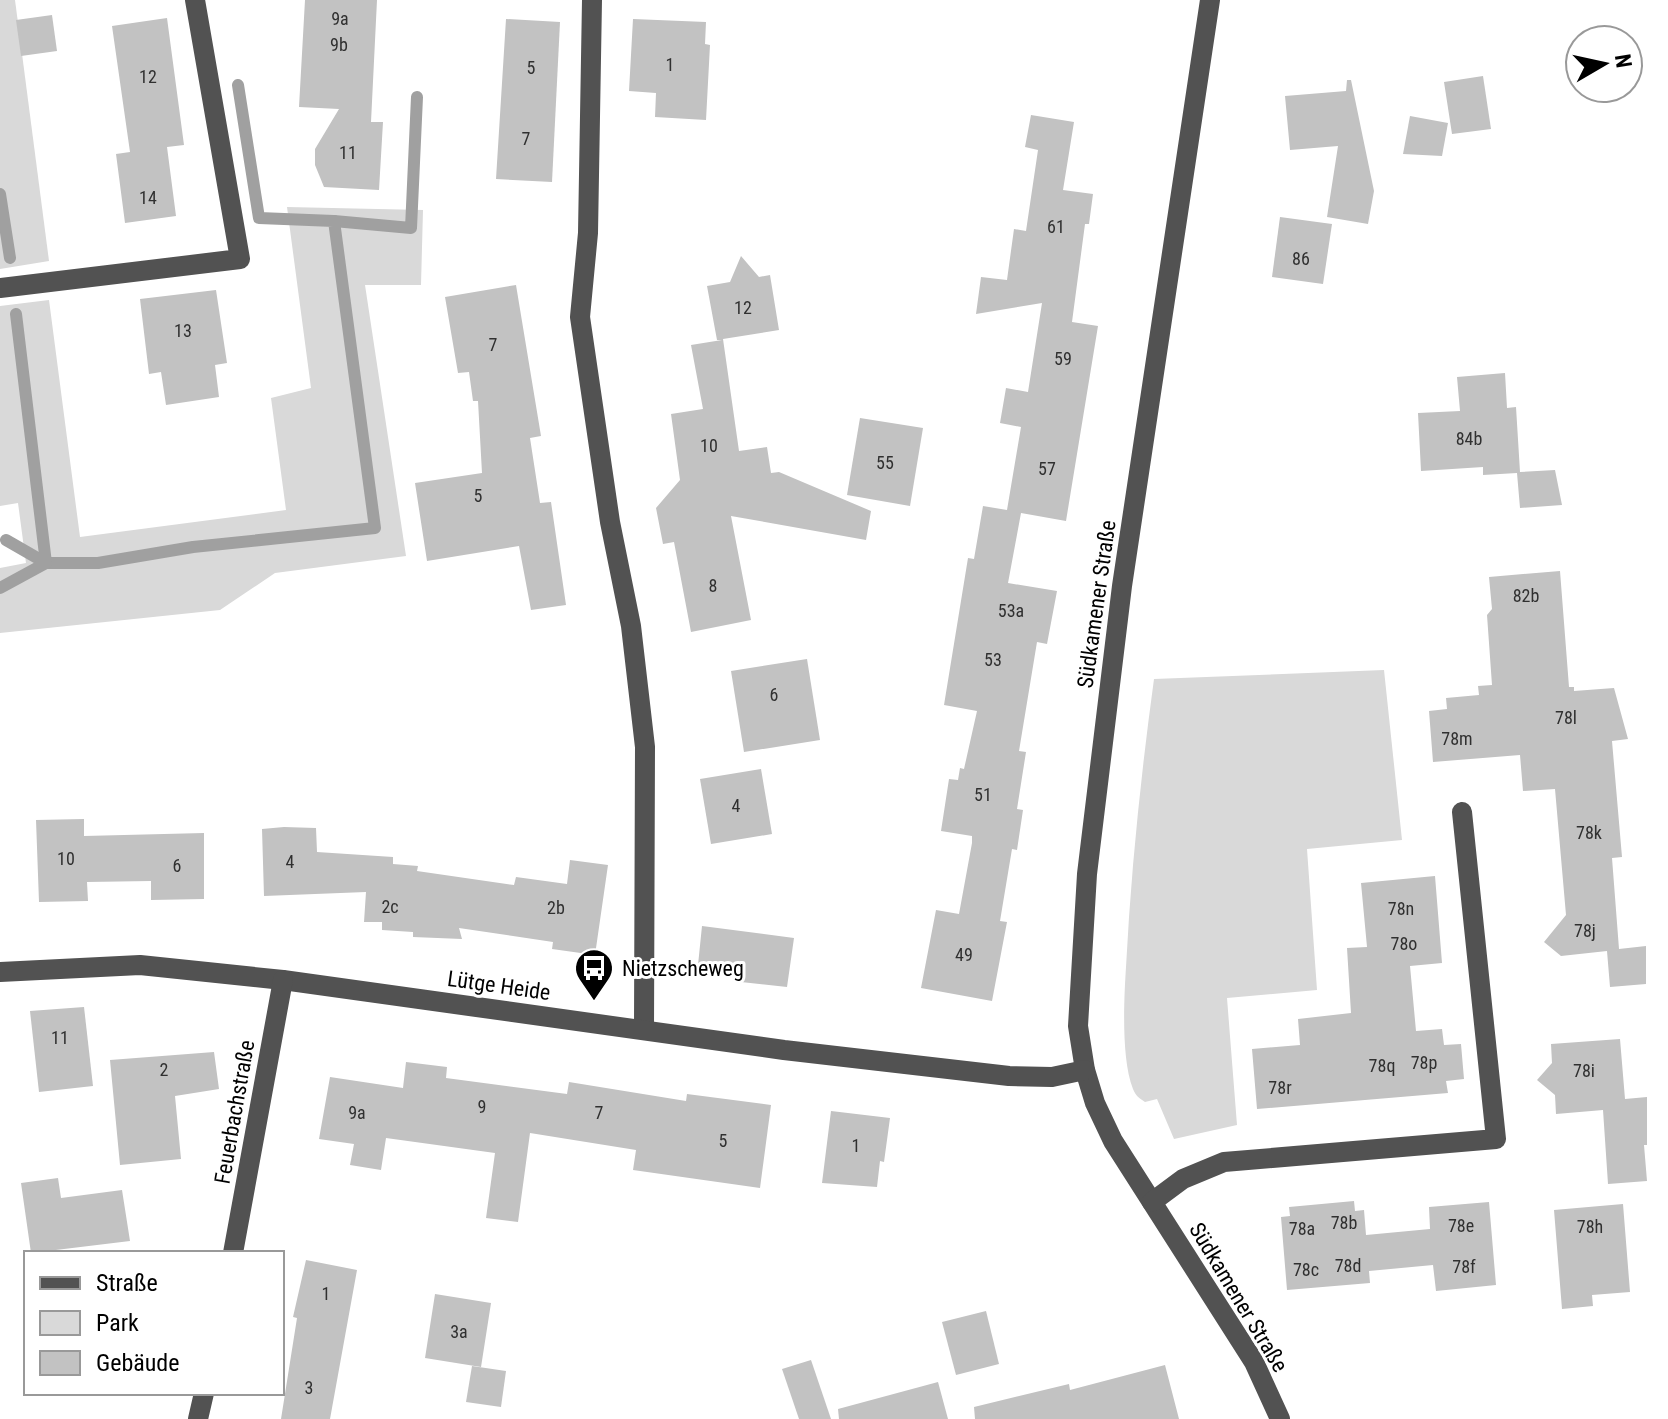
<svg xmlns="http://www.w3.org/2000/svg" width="1668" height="1419" viewBox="0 0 1668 1419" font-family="'Roboto Condensed',sans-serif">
	<rect width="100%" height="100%" fill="#fff"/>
	<g fill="#d9d9d9">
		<polygon points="0,0 15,0 49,261 0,269"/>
		<polygon points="287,207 423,210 421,285 365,285 406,556 275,573 220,610 0,633 0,568 26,563 18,503 0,506 0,306 49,300 80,537 286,510 271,398 311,388"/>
		<path d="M1384,670L1402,840L1307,849L1317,990L1227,998L1237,1125L1174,1139L1157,1099L1145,1102C1139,1098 1136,1096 1133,1089C1121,1059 1124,999 1126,967C1131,870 1141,774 1154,679Z"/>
	</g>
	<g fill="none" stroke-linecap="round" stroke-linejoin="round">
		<g stroke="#a0a0a0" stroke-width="12">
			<polyline points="0,194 10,258"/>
			<polyline points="334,221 411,228 417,97"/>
			<polyline points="6,540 46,563 98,563 193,547 375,528 334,221 259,218 238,85"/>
			<polyline points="0,588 46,563 16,314"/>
		</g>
	</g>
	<g fill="#c2c2c2">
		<polygon points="305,0 377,0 371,122 383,122 379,190 324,187 315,165 315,149 339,109 299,107"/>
		<polygon points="52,15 57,51 21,56 16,20"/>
		<polygon points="167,18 184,145 167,147 176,216 125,223 116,154 130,152 112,26"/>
		<polygon points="506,19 560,22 552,182 496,179"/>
		<polygon points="633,19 706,22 705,44 710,45 706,120 655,117 656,93 629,91"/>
		<polygon points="1483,76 1491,129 1452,134 1444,82"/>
		<polygon points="1347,80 1351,80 1374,191 1368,224 1327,217 1338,146 1290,150 1285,96 1346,91"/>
		<polygon points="1031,115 1074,122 1063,190 1093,194 1089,224 1085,224 1072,322 1098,326 1066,521 1021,513 1008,583 1057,591 1047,644 1037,642 1019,751 1026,752 1017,809 1023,810 1017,850 1012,849 1000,921 1007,922 992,1001 921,988 936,910 959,914 972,843 972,836 941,831 949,779 958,780 960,768 964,769 977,711 944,705 968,558 974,559 983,506 1007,510 1021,427 1000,423 1006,388 1028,392 1042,303 976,314 981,277 1007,280 1014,229 1026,231 1038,150 1025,147"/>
		<polygon points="1410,116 1448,123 1442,156 1403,154"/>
		<polygon points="1280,217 1332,224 1323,284 1272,277"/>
		<polygon points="741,256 759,277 770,275 779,330 723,339 739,451 767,447 771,473 779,472 871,511 866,540 731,516 751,620 691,632 674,542 663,544 656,508 680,480 671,414 703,409 691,345 722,340 717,340 707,286 730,282"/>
		<polygon points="516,285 541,436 530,438 540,503 551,502 566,605 531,610 519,546 427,561 415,483 482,473 478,401 473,401 469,372 458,373 445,297"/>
		<polygon points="216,290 227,363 215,365 219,397 166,405 161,372 149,374 140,299"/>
		<polygon points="1505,373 1507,408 1516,407 1520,472 1555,470 1562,505 1520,508 1517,473 1483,475 1483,467 1421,471 1418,413 1460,411 1457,377"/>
		<polygon points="860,418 923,428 910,506 847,495"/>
		<polygon points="1560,571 1569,687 1574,687 1574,691 1614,688 1628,739 1612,741 1622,857 1612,858 1619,949 1646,946 1646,984 1610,987 1607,951 1561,956 1544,942 1566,915 1555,789 1523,791 1520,755 1433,762 1429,711 1447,709 1446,698 1479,695 1478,686 1492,685 1487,615 1492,609 1489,577"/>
		<polygon points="807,659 820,740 744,752 731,671"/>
		<polygon points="761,769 772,834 711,844 700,779"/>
		<polygon points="84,819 84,836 204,833 204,899 151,900 151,881 87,882 88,901 39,902 36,820"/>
		<polygon points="284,827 316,828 317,852 393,857 393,864 418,866 417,871 514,885 516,877 567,884 570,860 608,865 595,955 552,949 553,942 459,928 462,939 413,937 413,932 382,930 382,922 364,922 366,892 264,896 262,829"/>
		<polygon points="1435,876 1442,963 1410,966 1416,1031 1442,1029 1444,1045 1461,1044 1464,1079 1446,1081 1448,1093 1257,1109 1252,1049 1300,1045 1298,1019 1351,1013 1347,948 1367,947 1361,883"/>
		<polygon points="702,926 794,938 787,987 732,981 733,970 698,965"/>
		<polygon points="84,1007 93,1086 39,1092 30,1011"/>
		<polygon points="1620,1039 1625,1099 1647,1097 1647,1145 1644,1145 1647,1181 1608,1184 1603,1110 1556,1114 1555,1095 1537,1080 1552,1063 1551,1044"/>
		<polygon points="214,1052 219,1089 175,1096 181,1159 120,1165 110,1060"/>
		<polygon points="406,1062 447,1067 446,1078 567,1094 569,1082 686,1101 687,1094 771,1105 760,1188 633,1170 636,1150 530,1133 518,1222 486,1218 495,1153 386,1138 381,1170 350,1165 354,1144 319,1139 330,1077 403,1088"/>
		<polygon points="831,1111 890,1118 884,1162 880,1161 877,1187 822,1183"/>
		<polygon points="58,1178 61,1198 122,1190 130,1241 31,1253 21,1183"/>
		<polygon points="1354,1201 1355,1211 1364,1210 1366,1235 1430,1229 1429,1207 1489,1202 1496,1285 1436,1291 1433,1265 1369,1271 1370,1283 1287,1290 1281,1217 1290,1216 1289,1207"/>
		<polygon points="1623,1204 1630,1292 1592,1295 1593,1306 1562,1309 1554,1210"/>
		<polygon points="306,1260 357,1270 330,1419 281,1419 297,1318 293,1317"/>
		<polygon points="435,1294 491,1303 481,1367 425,1358"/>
		<polygon points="986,1311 999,1364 956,1375 942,1322"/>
		<polygon points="811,1360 831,1419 799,1419 782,1369"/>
		<polygon points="1165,1365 1179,1419 975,1419 974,1407 1069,1384 1070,1390"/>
		<polygon points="472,1366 506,1371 501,1407 466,1402"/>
		<polygon points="938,1382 948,1419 839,1419 838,1409"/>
	</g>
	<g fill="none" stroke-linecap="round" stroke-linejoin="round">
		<g stroke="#525252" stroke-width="20">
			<polyline points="592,0 588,233 580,317 610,522 631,626 645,747 644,1029"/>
			<polyline points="1210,0 1122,586 1087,874 1078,1026 1085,1070 1095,1103 1113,1141 1254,1362 1280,1419"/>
			<polyline points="0,288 240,259 195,0"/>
			<polyline points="0,972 140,965 283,980 784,1050 1009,1076 1052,1077 1085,1070"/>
			<polyline points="1152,1202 1183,1179 1224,1162 1496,1139 1462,812"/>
			<polyline points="233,1253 283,980"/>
			<polyline points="198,1419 204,1393"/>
		</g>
	</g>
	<defs>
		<g id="bus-pin" transform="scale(2)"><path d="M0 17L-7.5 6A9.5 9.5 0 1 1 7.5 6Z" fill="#000" stroke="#fff"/><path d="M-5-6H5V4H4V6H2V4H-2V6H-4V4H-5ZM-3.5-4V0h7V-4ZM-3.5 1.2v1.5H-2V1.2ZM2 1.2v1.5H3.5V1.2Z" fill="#fff"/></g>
	</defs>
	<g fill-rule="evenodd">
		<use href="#bus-pin" x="594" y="968"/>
	</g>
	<g text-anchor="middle" stroke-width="6" stroke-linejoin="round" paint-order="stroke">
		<g font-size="18" fill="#303030">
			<text x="340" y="25">9a</text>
			<text x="339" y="51">9b</text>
			<text x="670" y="71">1</text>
			<text x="531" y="74">5</text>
			<text x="148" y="83">12</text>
			<text x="526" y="145">7</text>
			<text x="348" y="159">11</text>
			<text x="148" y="204">14</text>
			<text x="1056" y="233">61</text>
			<text x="1301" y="265">86</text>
			<text x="743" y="314">12</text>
			<text x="183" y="337">13</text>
			<text x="493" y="351">7</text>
			<text x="1063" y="365">59</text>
			<text x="1469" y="445">84b</text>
			<text x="709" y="452">10</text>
			<text x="885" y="469">55</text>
			<text x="1047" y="475">57</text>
			<text x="478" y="502">5</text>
			<text x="713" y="592">8</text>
			<text x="1526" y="602">82b</text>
			<text x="1011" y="617">53a</text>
			<text x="993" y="666">53</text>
			<text x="774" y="701">6</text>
			<text x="1566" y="724">78l</text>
			<text x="1457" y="745">78m</text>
			<text x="983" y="801">51</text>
			<text x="736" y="812">4</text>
			<text x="1589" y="839">78k</text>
			<text x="66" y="865">10</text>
			<text x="290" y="868">4</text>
			<text x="177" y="872">6</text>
			<text x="390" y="913">2c</text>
			<text x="556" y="914">2b</text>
			<text x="1401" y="915">78n</text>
			<text x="1585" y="937">78j</text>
			<text x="1404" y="950">78o</text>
			<text x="964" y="961">49</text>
			<text x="60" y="1044">11</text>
			<text x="1424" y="1069">78p</text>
			<text x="1382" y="1072">78q</text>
			<text x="164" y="1076">2</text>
			<text x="1584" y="1077">78i</text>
			<text x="1280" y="1094">78r</text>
			<text x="482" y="1113">9</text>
			<text x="357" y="1119">9a</text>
			<text x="599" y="1119">7</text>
			<text x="723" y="1147">5</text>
			<text x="856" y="1152">1</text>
			<text x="1344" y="1229">78b</text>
			<text x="1461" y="1232">78e</text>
			<text x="1590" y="1233">78h</text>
			<text x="1302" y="1235">78a</text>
			<text x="1348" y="1272">78d</text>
			<text x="1464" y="1273">78f</text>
			<text x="1306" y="1276">78c</text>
			<text x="326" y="1300">1</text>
			<text x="459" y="1338">3a</text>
			<text x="309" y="1394">3</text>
		</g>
		<g font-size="22" fill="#000" stroke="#fff">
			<text transform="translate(1096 604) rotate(-82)" y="8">Südkamener Straße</text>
			<text transform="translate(499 985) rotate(8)" y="8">Lütge Heide</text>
			<text transform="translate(234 1112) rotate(-80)" y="8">Feuerbachstraße</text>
			<text transform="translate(1239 1297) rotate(59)" y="8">Südkamener Straße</text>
		</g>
		<g font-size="22" fill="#000" stroke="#fff" text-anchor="start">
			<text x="622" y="976">Nietzscheweg</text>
		</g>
	</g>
	<rect x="24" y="1251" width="260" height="144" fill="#ffffff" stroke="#999999" stroke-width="2"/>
	<rect x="40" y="1277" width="40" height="12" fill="#525252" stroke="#999999" stroke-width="2"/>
	<text x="96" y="1291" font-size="24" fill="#000000">Straße</text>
	<rect x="40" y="1311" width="40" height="24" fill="#d9d9d9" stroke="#999999" stroke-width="2"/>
	<text x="96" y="1331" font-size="24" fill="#000000">Park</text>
	<rect x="40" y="1351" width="40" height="24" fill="#c2c2c2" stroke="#999999" stroke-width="2"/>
	<text x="96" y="1371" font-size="24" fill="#000000">Gebäude</text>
	<g transform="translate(1604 64) rotate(81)"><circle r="38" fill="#ffffff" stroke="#999999" stroke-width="2"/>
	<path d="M0-6L14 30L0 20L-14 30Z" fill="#000000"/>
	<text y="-12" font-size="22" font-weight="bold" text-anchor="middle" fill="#000000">N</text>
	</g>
</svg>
